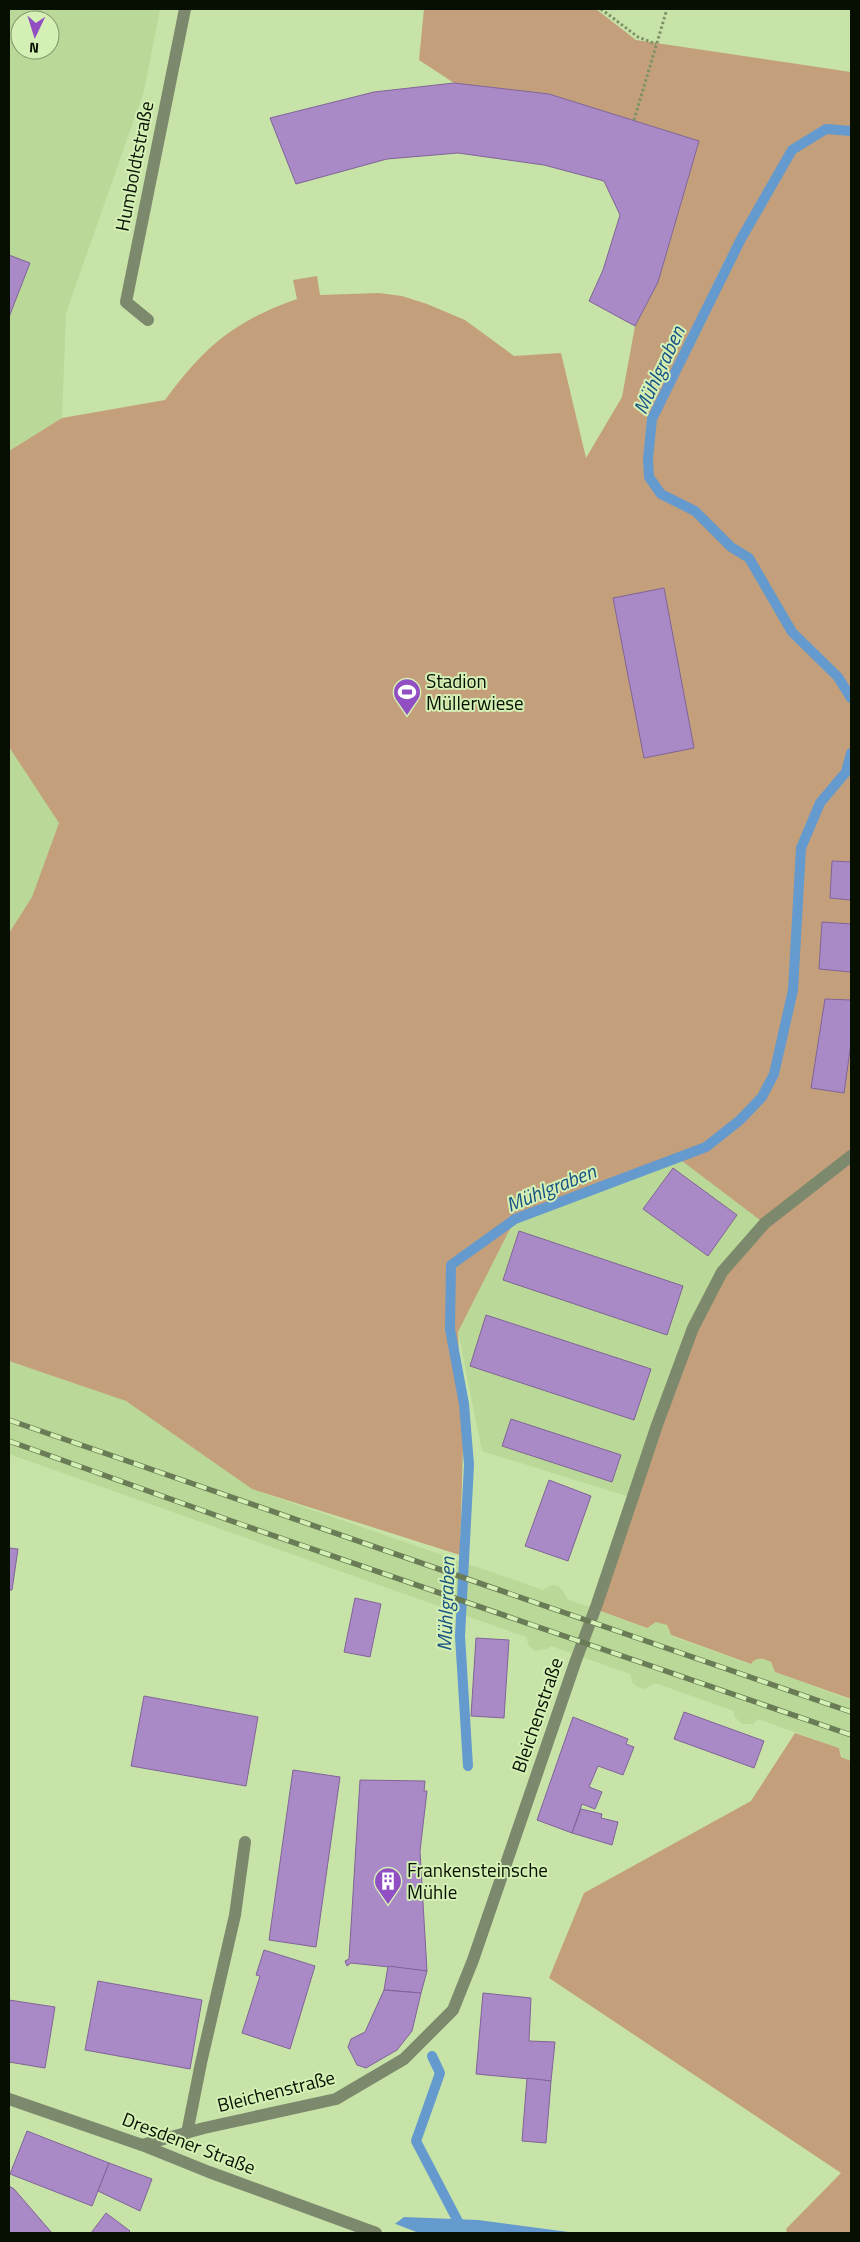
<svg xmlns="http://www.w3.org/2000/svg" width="860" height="2242" viewBox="0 0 860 2242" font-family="'Titillium Web',sans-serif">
	<rect width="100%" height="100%" fill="#c7e3a8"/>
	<g fill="#bad897" fill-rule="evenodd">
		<path d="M9,9H160L144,91L66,313L62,418L9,451ZM20,20H50V50H20Z"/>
		<polygon points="9,747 60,823 32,897 9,933"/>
		<polygon points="678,1158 765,1223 633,1498 482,1451 458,1332 515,1219"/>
		<polygon points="9,1361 126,1401 252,1489 543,1590 552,1585 558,1586 563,1591 567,1599 646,1628 656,1622 662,1623 667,1626 671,1636 750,1664 758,1659 766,1659 771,1663 775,1672 851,1700 851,1761 842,1757 839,1748 758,1719 753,1724 742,1724 734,1716 734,1711 655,1683 644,1689 638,1687 633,1684 630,1674 551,1646 547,1649 535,1651 529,1646 526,1637 9,1454"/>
	</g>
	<g fill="#c3a07b">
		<path d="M424,9H596L636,40L851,72V1699L775,1672L771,1662C764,1658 756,1657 751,1664L671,1635L667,1625L656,1622L647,1628L595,1609L657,1425L722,1272L764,1223L678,1158L515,1219L458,1332L463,1446L460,1555L252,1489L126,1401L9,1361V933L32,897L59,823L9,747V451L62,418L165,400C204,347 234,321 297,299L293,280L317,276L320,295L379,293L402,296L427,304L465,320L514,356L561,353L586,458L622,397L635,326L658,282L699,141L549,94L454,83L419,60Z"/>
		<polygon points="795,1733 839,1748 841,1757 851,1761 851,2233 787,2233 786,2229 841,2173 549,1978 584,1893 751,1801"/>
	</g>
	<polygon fill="#649ace" points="404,2217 478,2220 576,2233 383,2233"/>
	<polygon fill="#c7e3a8" points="393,2223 419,2233 381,2233"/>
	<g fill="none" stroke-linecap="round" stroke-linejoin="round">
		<g stroke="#649ace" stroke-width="10">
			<polyline points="851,131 826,129 792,150 741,239 652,419 648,459 649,477 661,494 695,511 731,547 749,558 792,632 838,677 851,698"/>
			<polyline points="468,1766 460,1636 469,1465 464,1404 450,1329 451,1265 515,1219 706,1147 740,1120 762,1097 774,1074 793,990 801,848 820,803 846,772 851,753"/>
			<polyline points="432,2056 440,2073 416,2141 464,2233"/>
		</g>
	</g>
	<g fill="#aa89c7" stroke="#806497">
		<polygon points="454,83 549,94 699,141 658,282 635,326 589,301 603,270 620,215 604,181 544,165 458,153 387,159 296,184 270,118 374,92"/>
		<polygon points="9,255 30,263 9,317"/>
		<polygon points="664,588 694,748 644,758 613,598"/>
		<polygon points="832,861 851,862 851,900 830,898"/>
		<polygon points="822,922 851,924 851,972 819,969"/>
		<polygon points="825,999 851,1000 851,1043 844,1093 811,1088"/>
		<polygon points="673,1168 737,1215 708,1256 643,1209"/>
		<polygon points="519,1231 683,1286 667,1335 503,1280"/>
		<polygon points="486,1315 651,1369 634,1420 470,1366"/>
		<polygon points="511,1419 621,1455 612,1482 502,1446"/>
		<polygon points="549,1480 591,1496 568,1561 525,1546"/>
		<polygon points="9,1548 18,1549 12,1590 9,1590"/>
		<polygon points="355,1598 381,1604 370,1657 344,1652"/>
		<polygon points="476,1638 509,1640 504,1718 471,1716"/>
		<polygon points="144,1696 258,1717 246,1786 131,1766"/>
		<polygon points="684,1712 764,1741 754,1768 674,1739"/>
		<polygon points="573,1717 628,1739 626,1744 634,1747 623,1775 598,1766 589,1787 602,1792 595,1809 582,1804 572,1833 537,1820"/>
		<polygon points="293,1770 340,1777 316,1947 269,1940"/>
		<polygon points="360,1780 425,1781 424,1791 427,1791 420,1851 427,1971 351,1963 347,1966 345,1961 349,1959"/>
		<polygon points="581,1809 602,1814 601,1818 618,1822 612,1845 572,1833"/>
		<polygon points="264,1950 315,1966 290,2049 242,2033 260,1976 256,1975"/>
		<polygon points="388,1966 427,1971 421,1993 384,1990"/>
		<polygon points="98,1981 202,2000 190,2069 85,2050"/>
		<polygon points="384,1990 421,1993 412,2031 397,2050 366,2068 357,2065 348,2047 351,2039 365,2032"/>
		<polygon points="483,1993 531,1998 529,2041 555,2042 551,2081 476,2074"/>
		<polygon points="9,2000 55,2007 45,2068 9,2062"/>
		<polygon points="527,2078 551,2081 546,2143 522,2141"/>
		<polygon points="27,2131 109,2163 92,2206 10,2174"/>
		<polygon points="109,2163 152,2179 140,2211 98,2191"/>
		<polygon points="9,2186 14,2189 52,2233 9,2233"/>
		<polygon points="106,2213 130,2231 128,2233 91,2233"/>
	</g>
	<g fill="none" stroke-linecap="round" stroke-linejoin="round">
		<g stroke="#7d9167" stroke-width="3" stroke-dasharray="2.5 2.5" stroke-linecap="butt">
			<polyline points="601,9 638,37 656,44"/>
			<polyline points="634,120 667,9"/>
		</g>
		<g stroke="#7c896d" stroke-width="12">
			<polyline points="148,320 126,302 185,9"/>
			<polyline points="9,2099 142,2145 209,2172 376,2233"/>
			<polyline points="187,2133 201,2063 235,1915 245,1842"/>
			<polyline points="142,2145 204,2128 336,2099 404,2059 453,2010 473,1960 576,1660 597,1604 657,1425 693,1328 722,1272 765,1223 851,1156"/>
		</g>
		<g stroke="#697c56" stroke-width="5.5">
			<g id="rail">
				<polyline points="9,1420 851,1712"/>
				<polyline points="9,1441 240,1524 851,1735"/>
			</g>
		</g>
		<use href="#rail" stroke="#d4f0b5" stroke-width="4" stroke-dasharray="11" stroke-linecap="butt"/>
	</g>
	<defs>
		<g id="stadium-pin" transform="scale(1.4375)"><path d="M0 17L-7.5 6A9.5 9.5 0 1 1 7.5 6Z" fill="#924fc3" stroke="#d4f0b5"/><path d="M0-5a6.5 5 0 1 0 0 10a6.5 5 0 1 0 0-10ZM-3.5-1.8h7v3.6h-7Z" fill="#fff"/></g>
		<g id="building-pin" transform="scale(1.4375)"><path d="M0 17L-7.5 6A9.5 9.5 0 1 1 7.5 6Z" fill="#924fc3" stroke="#d4f0b5"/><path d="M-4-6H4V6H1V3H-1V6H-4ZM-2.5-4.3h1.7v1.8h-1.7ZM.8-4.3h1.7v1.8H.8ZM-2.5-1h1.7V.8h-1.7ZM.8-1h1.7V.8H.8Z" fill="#fff"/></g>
	</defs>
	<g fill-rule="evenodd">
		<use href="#stadium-pin" x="407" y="692"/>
		<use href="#building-pin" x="388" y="1881"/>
	</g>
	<g text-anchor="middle" stroke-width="4" stroke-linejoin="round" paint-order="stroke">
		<g font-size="19" fill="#071000" stroke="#d4f0b5">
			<text transform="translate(134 166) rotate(-79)" y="7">Humboldtstraße</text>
			<text transform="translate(537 1715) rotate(-71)" y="7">Bleichenstraße</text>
			<text transform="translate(276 2091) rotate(-14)" y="7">Bleichenstraße</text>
			<text transform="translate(189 2143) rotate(21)" y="7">Dresdener Straße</text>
		</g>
		<g font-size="19" fill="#071000" stroke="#d4f0b5" text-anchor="start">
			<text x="426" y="688">Stadion<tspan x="426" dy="22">Müllerwiese</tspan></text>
			<text x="407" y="1877">Frankensteinsche<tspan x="407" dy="22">Mühle</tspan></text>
		</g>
		<g font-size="20" font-style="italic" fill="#165183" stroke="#d4f0b5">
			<text transform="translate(659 370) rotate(-65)" y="7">Mühlgraben</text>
			<text transform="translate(551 1188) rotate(-22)" y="7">Mühlgraben</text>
			<text transform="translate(446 1604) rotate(-88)" y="7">Mühlgraben</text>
		</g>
	</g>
	<rect width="860" height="2242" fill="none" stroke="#071000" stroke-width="20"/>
	<g transform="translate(35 35) rotate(184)"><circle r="24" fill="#d4f0b5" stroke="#82966d"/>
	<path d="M0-4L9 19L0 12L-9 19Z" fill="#924fc3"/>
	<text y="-8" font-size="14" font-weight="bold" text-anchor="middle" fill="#071000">N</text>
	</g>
</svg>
